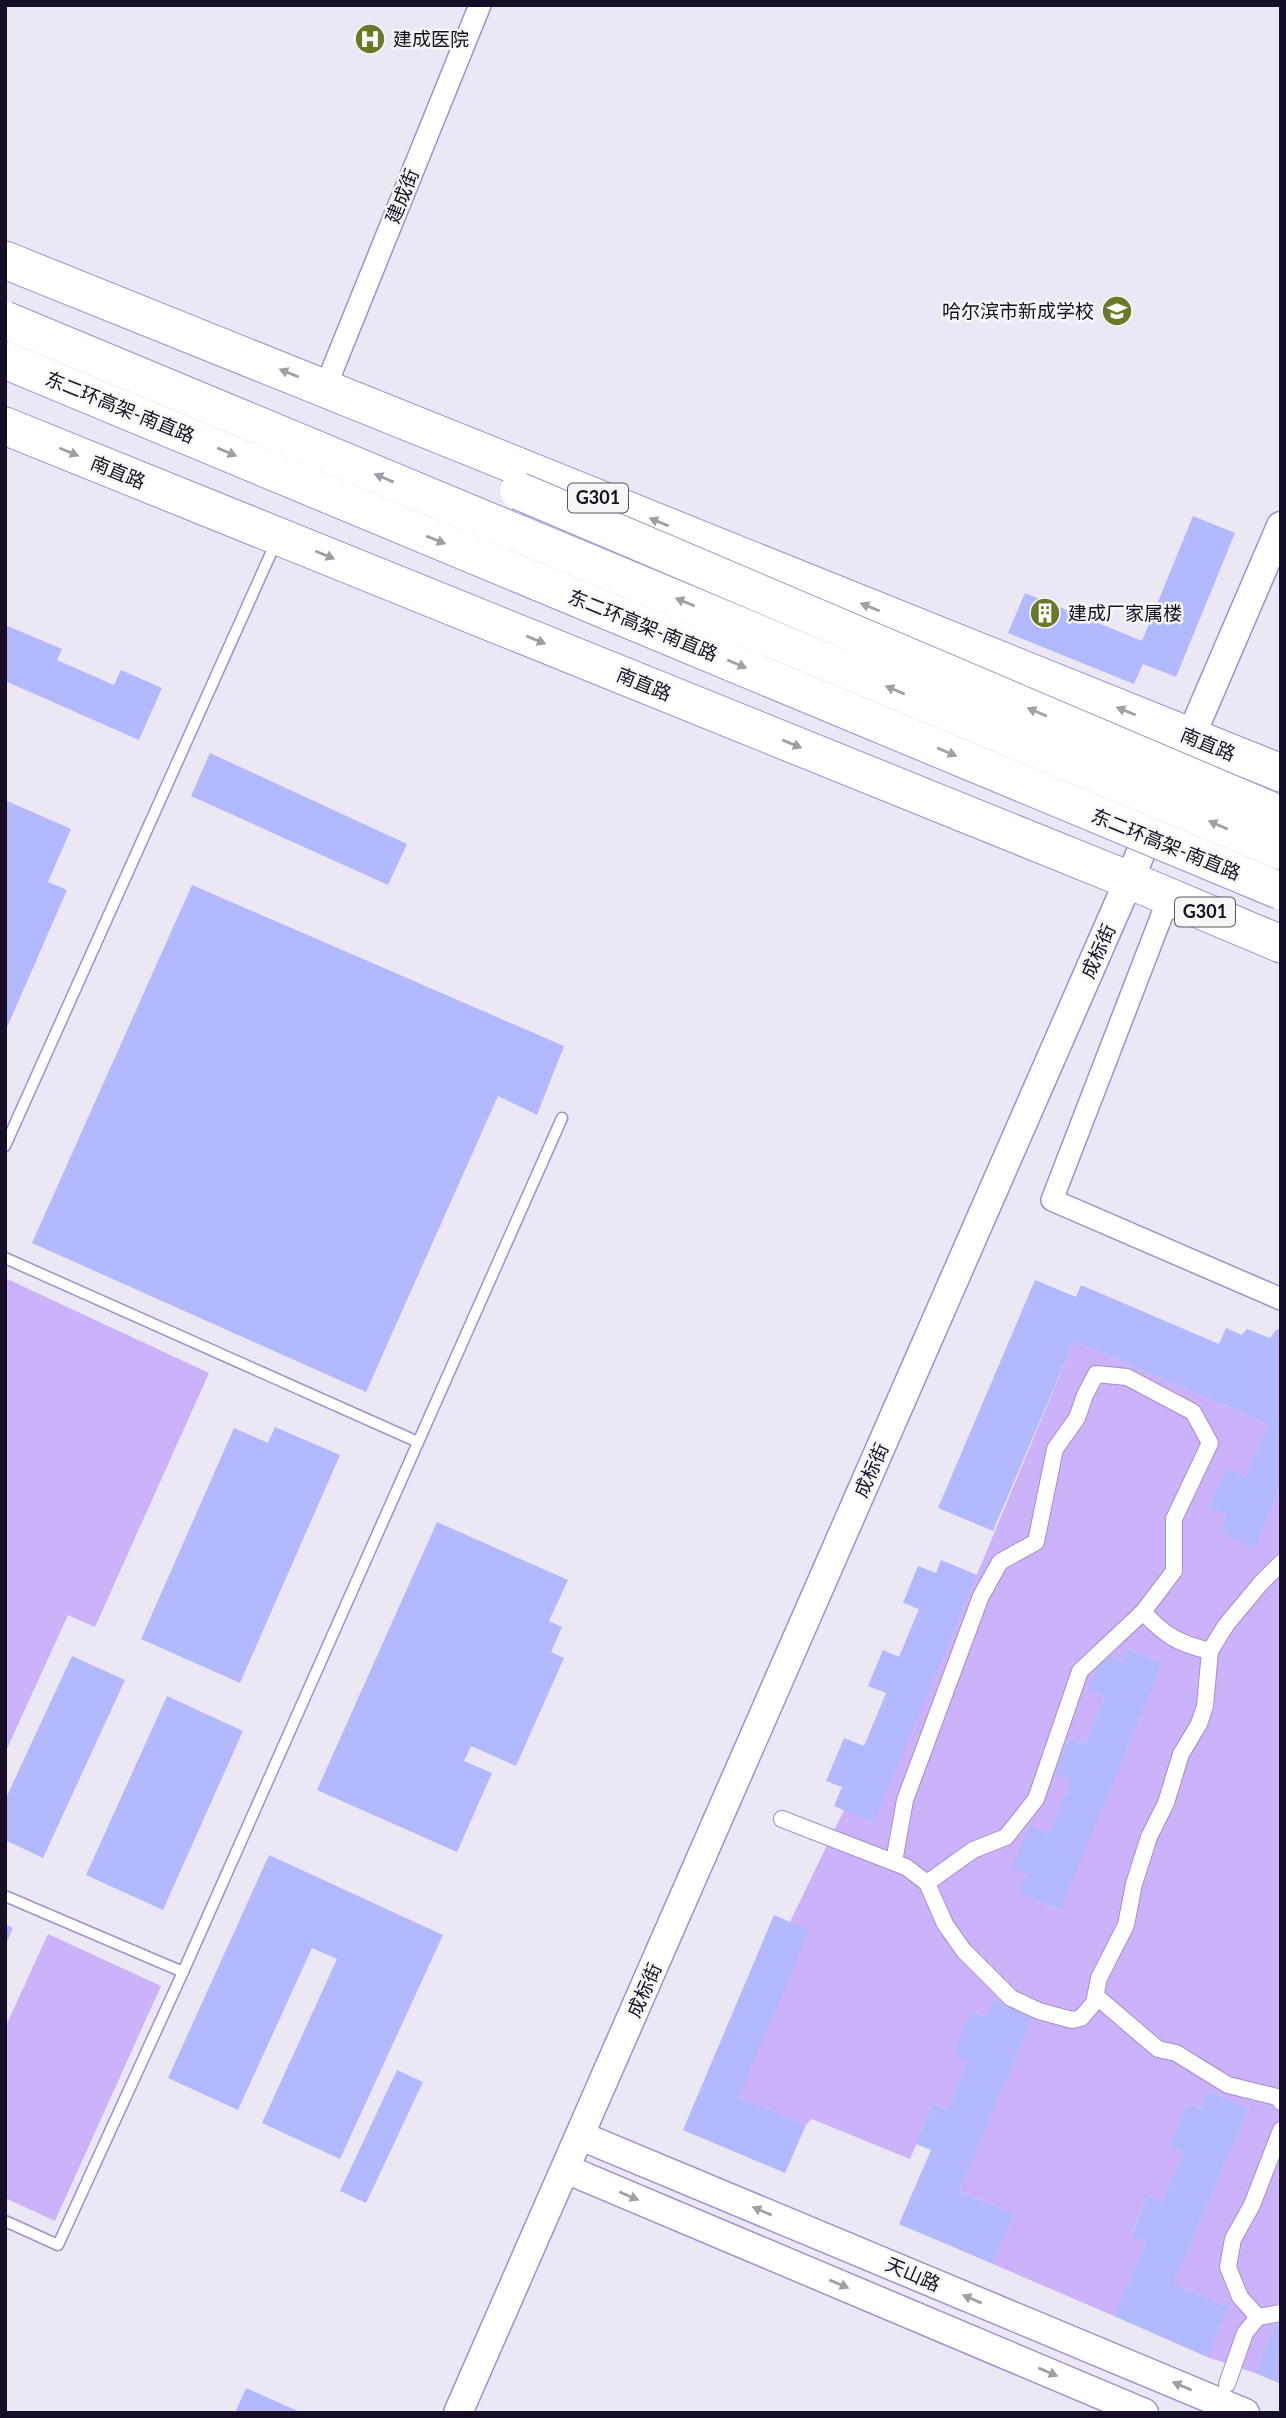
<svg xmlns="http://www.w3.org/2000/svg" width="1286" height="2418" viewBox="0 0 1286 2418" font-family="Lato,'Noto Sans SC',sans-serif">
	<rect width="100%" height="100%" fill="#ebe7f5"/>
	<g fill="#cbb2fb" fill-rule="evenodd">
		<polygon points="5,1278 209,1373 95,1627 68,1615 5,1753"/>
		<path d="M1074,1341L1268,1424L1246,1476L1226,1468L1209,1508L1226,1515L1219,1532L1255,1547L1281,1485V2329L1275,2327L1255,2373L1207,2357L1229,2307L1174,2283L1249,2108L1209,2091L1201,2109L1187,2104L1169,2146L1183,2152L1162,2202L1148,2196L1131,2235L1146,2242L1114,2316L993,2264L1014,2214L959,2191L1034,2016L994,1999L986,2017L973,2011L968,2060L947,2110L933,2104L910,2159L812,2119L806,2125L739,2097L790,1922L844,1810L874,1822ZM1127,1648L1163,1663L1059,1910L1020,1893L1027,1875L1030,1826L1049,1834L1071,1780L1054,1773L1069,1738L1085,1744L1105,1697L1089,1690L1104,1653L1122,1661Z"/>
		<polygon points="48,1934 161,1986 55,2221 5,2198 5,2028"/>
	</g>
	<g fill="#b3b9ff">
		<polygon points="1193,516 1235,533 1176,677 1143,664 1134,684 1008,633 1025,593 1142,641"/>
		<polygon points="5,625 62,649 57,660 114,685 121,670 162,688 139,740 5,681"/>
		<polygon points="210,753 407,844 388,885 191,796"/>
		<polygon points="5,800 71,829 48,882 67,890 5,1032"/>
		<polygon points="192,885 564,1046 537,1115 498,1096 366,1392 32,1243"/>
		<polygon points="1035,1280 1076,1297 1081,1285 1219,1344 1226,1328 1242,1335 1247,1329 1270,1338 1277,1329 1281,1330 1281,1485 1255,1548 1219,1532 1226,1515 1209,1508 1226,1468 1246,1476 1268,1424 1074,1341 993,1531 938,1508"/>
		<polygon points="275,1427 340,1455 240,1683 141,1639 234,1428 268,1443"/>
		<polygon points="437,1522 568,1580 549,1621 562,1627 551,1652 564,1658 516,1766 471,1746 464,1761 492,1773 457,1852 317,1790"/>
		<polygon points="941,1560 977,1575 874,1823 834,1806 842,1787 826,1781 844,1738 864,1746 886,1693 868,1686 883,1650 899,1657 919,1609 903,1603 918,1566 936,1573"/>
		<polygon points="1127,1648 1163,1663 1060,1910 1019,1893 1027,1875 1012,1868 1030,1825 1049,1834 1071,1780 1054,1773 1069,1738 1085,1744 1105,1697 1088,1690 1104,1653 1122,1661"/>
		<polygon points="72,1656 125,1680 43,1858 5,1840 5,1800"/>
		<polygon points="167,1696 243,1731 163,1910 86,1875"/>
		<polygon points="269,1855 443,1935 340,2159 262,2123 337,1959 312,1948 238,2110 168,2078"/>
		<polygon points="774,1915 809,1930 739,2097 806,2125 785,2173 683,2130"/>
		<polygon points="5,1924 13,1928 5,1946"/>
		<polygon points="994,1999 1034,2016 959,2191 1014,2214 993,2264 899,2224 931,2150 916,2144 933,2104 947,2110 968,2060 954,2054 972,2011 986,2017"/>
		<polygon points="397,2070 423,2082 366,2203 340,2191"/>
		<polygon points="1209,2091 1249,2108 1174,2283 1229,2307 1207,2357 1114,2316 1146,2242 1131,2236 1148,2196 1162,2202 1183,2152 1169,2146 1187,2104 1201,2109"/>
		<polygon points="1275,2326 1281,2329 1281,2384 1255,2373"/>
		<polygon points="246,2388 302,2413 235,2413"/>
	</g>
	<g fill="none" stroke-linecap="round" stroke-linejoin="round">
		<g stroke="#a58dd0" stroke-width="13">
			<g id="service">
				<polyline points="5,1146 276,542"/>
				<polyline points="5,1258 418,1442"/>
				<polyline points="5,1896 183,1972 562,1118"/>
				<polyline points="5,2221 58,2245 183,1972"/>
			</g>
		</g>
		<g stroke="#a58dd0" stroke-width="18">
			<g id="pedestrian">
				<path d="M1143,1612C1166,1636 1177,1643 1210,1651"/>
				<polyline points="782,1819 906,1867 927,1883 945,1924 964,1951 1011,1998 1039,2011 1072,2020 1081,2018 1094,2003 1099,1978 1126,1925 1134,1884 1149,1837 1166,1803 1181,1754 1199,1724 1205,1706 1210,1651 1226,1625 1261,1583 1281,1563"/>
				<polyline points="895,1856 905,1800 981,1596 1000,1562 1036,1542 1055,1449 1077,1418 1085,1395 1096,1374 1127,1377 1193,1412 1210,1443 1174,1519 1174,1571 1143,1612 1080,1671 1036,1799 1006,1837 973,1850 927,1883"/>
				<polyline points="1096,1996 1158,2049 1176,2053 1228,2085 1277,2097 1281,2102"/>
				<polyline points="1258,2317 1240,2297 1228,2267 1233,2239 1252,2205 1281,2130"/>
				<polyline points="1227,2384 1245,2333 1258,2317 1281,2313"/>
			</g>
		</g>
		<g stroke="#a58dd0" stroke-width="24">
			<g id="minor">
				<polyline points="325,388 480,5"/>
				<polyline points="1169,897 1052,1200 1281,1299"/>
			</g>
		</g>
		<g stroke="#a58dd0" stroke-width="31">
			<g id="tertiary">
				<polyline points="581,2136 1245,2413"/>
				<polyline points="566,2169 1144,2413"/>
				<polyline points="458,2413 1129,880 1281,526"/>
			</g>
		</g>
		<g stroke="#a58dd0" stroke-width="39">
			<g id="trunk">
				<polyline points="5,260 1281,773"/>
				<polyline points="5,426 1129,880 1281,944"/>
			</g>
		</g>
		<use href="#service" stroke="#fff" stroke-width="10"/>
		<use href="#pedestrian" stroke="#fff" stroke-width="16"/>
		<use href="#minor" stroke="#fff" stroke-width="21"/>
		<use href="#tertiary" stroke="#fff" stroke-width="28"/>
		<use href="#trunk" stroke="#fff" stroke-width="37"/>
		<g stroke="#a58dd0" stroke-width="39" stroke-linecap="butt">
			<g id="trunk-bridge">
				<polyline points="5,320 1281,851"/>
				<polyline points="5,360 1281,891"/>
				<polyline points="519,491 1281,815"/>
			</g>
		</g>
		<use href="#trunk-bridge" stroke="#fff" stroke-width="37"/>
	</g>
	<defs><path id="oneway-solid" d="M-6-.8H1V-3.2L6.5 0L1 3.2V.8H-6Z" transform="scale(1.75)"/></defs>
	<g fill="#a29ea8">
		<use href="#oneway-solid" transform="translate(289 373) rotate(-158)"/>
		<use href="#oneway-solid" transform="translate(69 452) rotate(22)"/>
		<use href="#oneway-solid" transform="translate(227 452) rotate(23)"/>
		<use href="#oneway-solid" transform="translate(384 478) rotate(-157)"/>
		<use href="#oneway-solid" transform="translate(659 522) rotate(-158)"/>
		<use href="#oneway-solid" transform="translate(436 540) rotate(22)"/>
		<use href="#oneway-solid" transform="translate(325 555) rotate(22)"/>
		<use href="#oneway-solid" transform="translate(685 602) rotate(-158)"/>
		<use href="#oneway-solid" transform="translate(870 607) rotate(-158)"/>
		<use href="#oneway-solid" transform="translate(536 640) rotate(22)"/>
		<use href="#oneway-solid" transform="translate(737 664) rotate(23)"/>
		<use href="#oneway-solid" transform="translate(895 690) rotate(-157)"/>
		<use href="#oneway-solid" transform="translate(1126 711) rotate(-158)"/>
		<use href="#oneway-solid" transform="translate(1037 712) rotate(-157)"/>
		<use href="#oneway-solid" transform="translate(792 744) rotate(22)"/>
		<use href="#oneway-solid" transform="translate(947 752) rotate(23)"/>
		<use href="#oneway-solid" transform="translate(1218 825) rotate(-157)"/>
		<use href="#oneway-solid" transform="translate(629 2196) rotate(23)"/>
		<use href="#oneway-solid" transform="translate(762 2211) rotate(-157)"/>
		<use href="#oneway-solid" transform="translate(839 2284) rotate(23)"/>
		<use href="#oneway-solid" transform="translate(972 2299) rotate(-157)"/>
		<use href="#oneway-solid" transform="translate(1048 2372) rotate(23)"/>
		<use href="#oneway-solid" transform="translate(1182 2386) rotate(-157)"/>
	</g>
	<defs>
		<g id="hospital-disc" transform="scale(1.575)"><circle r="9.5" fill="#687927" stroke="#f7f7f7"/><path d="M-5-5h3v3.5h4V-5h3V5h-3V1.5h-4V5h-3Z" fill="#fff"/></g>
		<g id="school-disc" transform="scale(1.575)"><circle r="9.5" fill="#687927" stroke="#f7f7f7"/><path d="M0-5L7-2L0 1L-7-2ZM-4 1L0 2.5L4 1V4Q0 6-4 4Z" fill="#fff"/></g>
		<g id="building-disc" transform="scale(1.575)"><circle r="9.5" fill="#687927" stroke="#f7f7f7"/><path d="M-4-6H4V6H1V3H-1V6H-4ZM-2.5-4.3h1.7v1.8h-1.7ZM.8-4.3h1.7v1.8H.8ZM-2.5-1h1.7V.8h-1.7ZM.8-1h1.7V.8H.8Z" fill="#fff"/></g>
	</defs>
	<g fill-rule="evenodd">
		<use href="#hospital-disc" x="370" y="39"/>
		<use href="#school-disc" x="1117" y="311"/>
		<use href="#building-disc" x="1045" y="613"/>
	</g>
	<g text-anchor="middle" stroke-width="5" stroke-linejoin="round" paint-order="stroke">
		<g fill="#f7f7f7" stroke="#5a5365" stroke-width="2">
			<rect x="568" y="483.5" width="60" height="29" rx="5"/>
			<rect x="1175" y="897.5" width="60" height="29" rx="5"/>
		</g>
		<g font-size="18" font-weight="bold" fill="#170d26">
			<text x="598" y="504">G301</text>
			<text x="1205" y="918">G301</text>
		</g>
		<g font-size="19" fill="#170d26" stroke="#f7f7f7" text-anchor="start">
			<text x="393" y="46">建成医院</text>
			<text x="1094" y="318" text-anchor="end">哈尔滨市新成学校</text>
			<text x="1068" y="620">建成厂家属楼</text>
		</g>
		<g font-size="19" fill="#170d26" stroke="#f7f7f7">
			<text transform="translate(402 196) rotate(-68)" y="7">建成街</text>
			<text transform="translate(120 407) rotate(22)" y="7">东二环高架-南直路</text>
			<text transform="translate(118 472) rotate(22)" y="7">南直路</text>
			<text transform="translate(643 625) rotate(22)" y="7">东二环高架-南直路</text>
			<text transform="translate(644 684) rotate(22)" y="7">南直路</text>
			<text transform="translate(1208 744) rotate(22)" y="7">南直路</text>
			<text transform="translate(1166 844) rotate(22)" y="7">东二环高架-南直路</text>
			<text transform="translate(1098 951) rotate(-66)" y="7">成标街</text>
			<text transform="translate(871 1470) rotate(-66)" y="7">成标街</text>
			<text transform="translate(644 1990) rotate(-66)" y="7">成标街</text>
			<text transform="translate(913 2274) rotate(23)" y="7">天山路</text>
		</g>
	</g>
	<rect width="1286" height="2418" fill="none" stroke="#170d26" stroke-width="14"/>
</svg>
